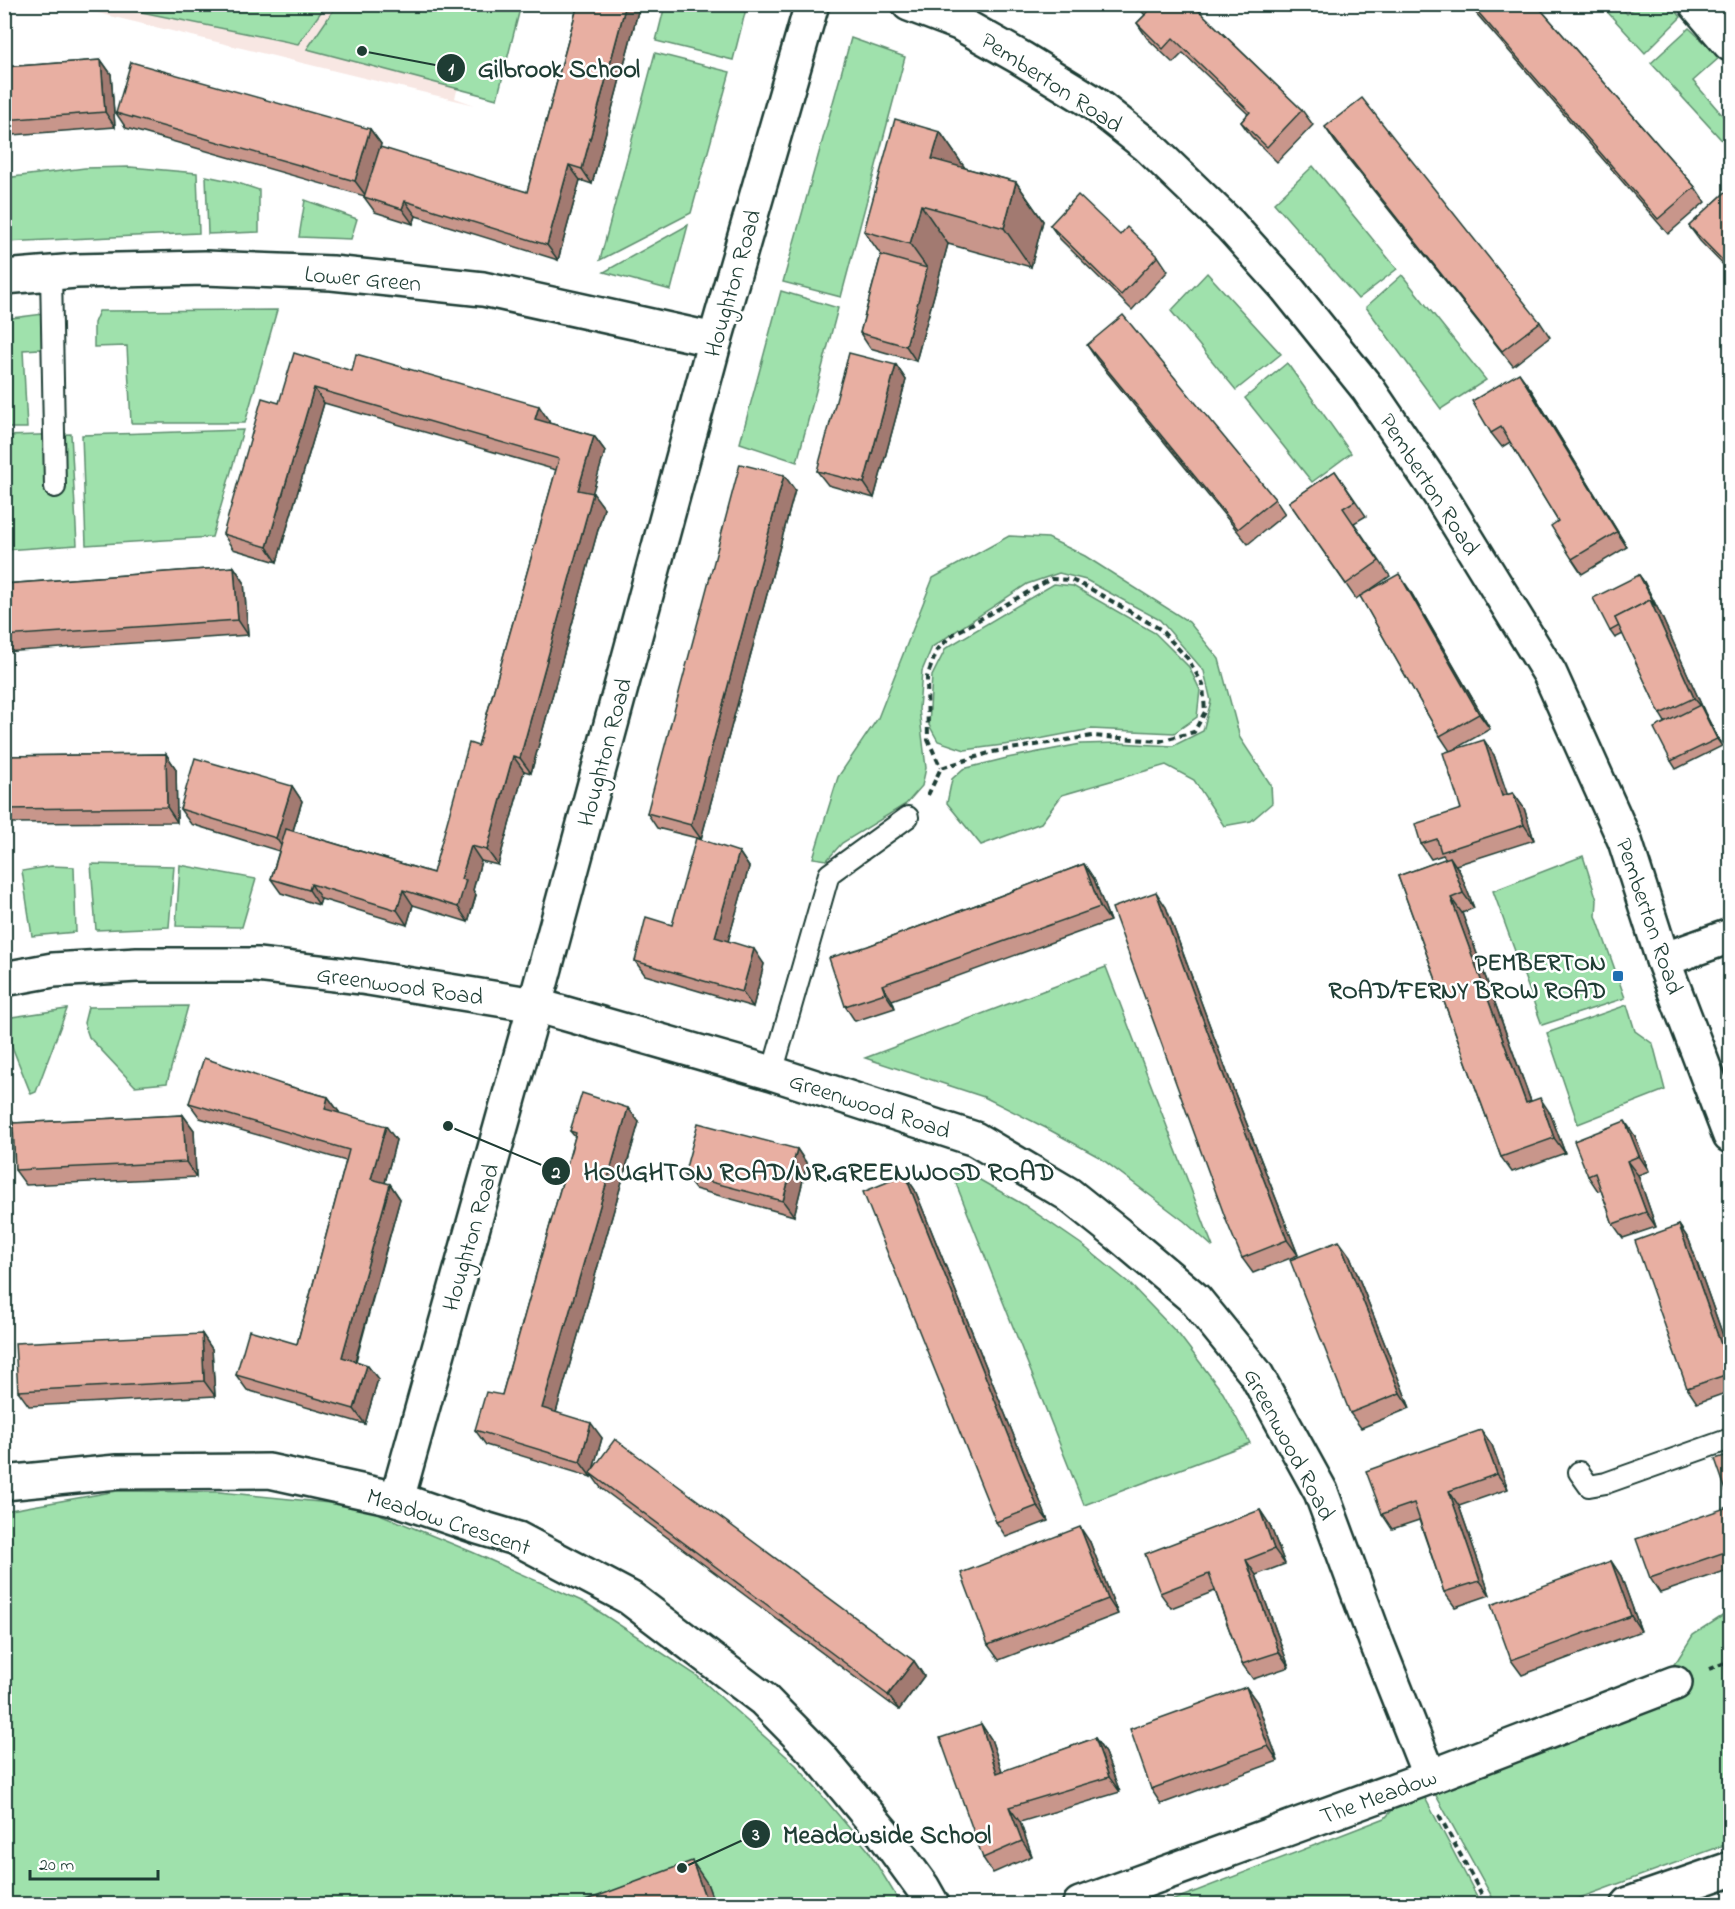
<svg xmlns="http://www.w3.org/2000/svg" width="1735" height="1909" viewBox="0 0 1735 1909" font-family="'Indie Flower',sans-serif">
	<rect width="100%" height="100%" fill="#fff"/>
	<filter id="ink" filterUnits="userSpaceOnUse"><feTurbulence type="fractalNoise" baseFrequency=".0167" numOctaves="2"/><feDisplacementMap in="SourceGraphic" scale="12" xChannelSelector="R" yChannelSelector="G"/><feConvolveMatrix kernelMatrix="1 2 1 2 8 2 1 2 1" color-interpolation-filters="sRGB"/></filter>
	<g filter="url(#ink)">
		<polygon fill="#f8e7e3" points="65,5 481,5 455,98 475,105"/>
		<g fill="#9fe1ac" stroke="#5f8f70" stroke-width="1.5">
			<polygon points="107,5 326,5 298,44"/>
			<polygon points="337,5 521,5 497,99 307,49"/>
			<polygon points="665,5 747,5 733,60 656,41"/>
			<polygon points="1601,5 1619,5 1627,14 1638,5 1671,5 1681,17 1645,53"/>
			<polygon points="1689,28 1720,57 1693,81 1730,124 1730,149 1651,63"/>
			<polygon points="851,38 905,57 841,297 783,282"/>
			<polygon points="655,53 730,72 691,213 600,260"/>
			<polygon points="1313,166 1397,269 1358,299 1274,203"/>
			<polygon points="130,167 197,173 199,233 5,242 5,178 85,168"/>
			<polygon points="206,176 235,182 259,190 259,232 208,234"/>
			<polygon points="305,200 357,219 351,239 299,237"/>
			<polygon points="688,225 671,290 604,272"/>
			<polygon points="1207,273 1281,354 1236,390 1171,311"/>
			<polygon points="1402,275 1486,380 1441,409 1366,307"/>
			<polygon points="781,291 838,308 797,462 740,443"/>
			<polygon points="277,310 245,423 131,423 127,346 94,347 94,323 99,311"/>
			<polygon points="51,313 56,348 23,350 27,428 5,428 4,319"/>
			<polygon points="1287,363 1351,453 1312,482 1245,398"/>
			<polygon points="243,430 212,537 86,545 82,435"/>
			<polygon points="71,434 77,545 5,550 5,436"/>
			<polygon points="1009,536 1048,538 1085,556 1189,622 1219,659 1240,738 1271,785 1272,803 1251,821 1224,826 1194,780 1166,765 1062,795 1041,823 981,845 947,803 952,779 963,769 1007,758 1081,744 1118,743 1173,746 1203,731 1211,701 1204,671 1160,620 1086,580 1059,573 1027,584 932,647 922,671 919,709 926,768 922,786 906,804 842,843 827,860 813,858 838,777 878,718 933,578"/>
			<polygon points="1054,584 1073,586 1155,633 1189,667 1200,690 1197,717 1174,733 1091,729 1018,743 965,750 938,741 929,725 932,676 946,648"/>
			<polygon points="1583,856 1597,900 1596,916 1625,998 1542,1025 1493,891"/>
			<polygon points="91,864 174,866 169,927 96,930"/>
			<polygon points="180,865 256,879 242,927 176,926"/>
			<polygon points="51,866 74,867 76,932 32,936 22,871"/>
			<polygon points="1106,967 1213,1247 1184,1221 1099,1157 1046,1128 984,1097 865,1058"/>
			<polygon points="1627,1005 1635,1031 1653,1044 1665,1090 1578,1124 1547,1033"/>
			<polygon points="188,1006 167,1083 135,1086 89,1037 84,1023 88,1007"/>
			<polygon points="67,1009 36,1092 31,1094 5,1029 5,1018"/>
			<polygon points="951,1171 980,1180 1024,1205 1081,1244 1129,1283 1180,1336 1223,1393 1250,1443 1084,1505"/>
			<polygon points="117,1491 219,1492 360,1506 472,1552 586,1603 696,1675 796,1765 868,1850 901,1904 715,1904 707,1883 649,1904 5,1904 5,1511"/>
			<polygon points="1730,1611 1730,1843 1563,1904 1496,1904 1433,1790 1649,1696 1678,1659 1693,1635"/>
			<polygon points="1424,1796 1481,1904 1163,1904 1385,1818 1399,1803"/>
		</g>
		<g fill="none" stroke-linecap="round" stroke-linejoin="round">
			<g stroke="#1f3d34" stroke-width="24">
				<g id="lane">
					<polyline points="51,273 55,487"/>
					<polyline points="772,1073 829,874 908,817"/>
					<polyline points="1579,1472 1589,1486 1606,1483 1730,1439"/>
				</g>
			</g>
			<g stroke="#1f3d34" stroke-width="38">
				<g id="street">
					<polyline points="909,4 959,23 1021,58 1091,101 1148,146 1230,225 1286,287 1368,389 1440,495 1550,674 1625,841 1663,960 1730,1136"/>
					<polyline points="1696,4 1730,44"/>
					<polyline points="4,277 76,271 205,268 332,273 483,289 715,340"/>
					<polyline points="1663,960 1730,936"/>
					<polyline points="4,979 53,970 137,965 257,965 362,977 535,1005 772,1073 975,1139 1068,1194 1118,1234 1195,1299 1256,1374 1321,1492 1376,1641 1430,1777"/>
					<polyline points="4,1483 117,1472 269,1471 397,1499 478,1527 518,1539 630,1598 763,1699 819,1756 883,1833 923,1888 932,1904"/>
					<polyline points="397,1499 535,1005 715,340 812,4"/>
					<polyline points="1080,1904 1430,1777 1675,1683"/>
					<polyline points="1629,1904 1730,1869"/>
				</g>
			</g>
			<g stroke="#1f3d34" stroke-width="4" stroke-dasharray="6 4.5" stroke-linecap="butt">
				<polyline points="928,795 941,768 992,752 1092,736 1160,741 1194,732 1205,712 1203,685 1188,659 1160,629 1087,587 1071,580 1051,579 952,635 937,650 927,677 928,740 941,768"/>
				<polyline points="1709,1669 1730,1661"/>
				<polyline points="1439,1815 1487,1904"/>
			</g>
			<use href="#lane" stroke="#fff" stroke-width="20"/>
			<use href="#street" stroke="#fff" stroke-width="33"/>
		</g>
		<g fill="#c8968b" stroke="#1f3d34" stroke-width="1.5">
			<polygon points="578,4 640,4 592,184 580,180 558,260 416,216 413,224 375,212 364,197 365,196 126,128 116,113 370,129 381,144 376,161 527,192"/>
			<polygon points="1135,4 1192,4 1302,110 1313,125 1277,162 1251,136 1241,122 1248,114 1183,53 1173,63 1147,38 1137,23 1145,15"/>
			<polygon points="1470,4 1536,4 1695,187 1705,202 1668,234 1475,12"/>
			<polygon points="101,60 111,74 115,127 13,135 4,123 4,67"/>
			<polygon points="1325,127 1540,322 1550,337 1513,366 1335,142"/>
			<polygon points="940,132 965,168 1016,182 1043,221 1031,267 948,244 916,361 870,348 860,333 881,255 864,231"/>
			<polygon points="1731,187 1731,273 1700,241 1689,226"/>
			<polygon points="1050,225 1120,235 1158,256 1168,271 1132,310 1060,239"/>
			<polygon points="1087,345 1275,499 1285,514 1248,544 1097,360"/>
			<polygon points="896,365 906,380 874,498 828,485 817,471"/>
			<polygon points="352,371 549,421 549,423 594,436 605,451 592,493 604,508 531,773 524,771 498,865 481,861 473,890 476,895 468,922 413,905 407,925 321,899 319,905 281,893 271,879 279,851 191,824 180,809 292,786 302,801 293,831 433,873 478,746 556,470 324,403 277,562 233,549 223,534 279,403"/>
			<polygon points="1530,388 1627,547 1582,574 1572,559 1558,521 1510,442 1502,447 1491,433"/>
			<polygon points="1335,471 1366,516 1354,523 1390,576 1364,594 1409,589 1490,729 1451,751 1494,755 1507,795 1513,793 1524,808 1534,840 1456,865 1460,872 1474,908 1462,913 1531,1101 1550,1113 1565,1153 1512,1172 1501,1157 1398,876 1446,859 1443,855 1431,859 1421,844 1461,809 1450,751 1440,736 1360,596 1356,599 1289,502"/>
			<polygon points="795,490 701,839 657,828 647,813"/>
			<polygon points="234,567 244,582 248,635 4,652 4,584"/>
			<polygon points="1639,575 1644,582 1661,615 1705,713 1722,746 1676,769 1671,761 1665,722 1660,714 1623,634 1615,638 1610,631"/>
			<polygon points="166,754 176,769 177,822 11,823 4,814 4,756"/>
			<polygon points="739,852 749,867 728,941 764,964 753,1007 645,975 635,961 672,925"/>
			<polygon points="1084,864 1094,879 1110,921 892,1000 895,1008 855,1021 845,1006 868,946"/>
			<polygon points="1166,907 1232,1086 1298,1255 1253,1273 1242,1258"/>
			<polygon points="284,1085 328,1097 339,1112 338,1113 396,1140 385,1183 390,1184 400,1199 356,1361 367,1365 378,1379 365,1424 247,1390 236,1375 297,1344 346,1161 200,1118 189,1103"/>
			<polygon points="4,1101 13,1123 183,1115 194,1130 196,1177 26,1185 15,1170 13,1133 4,1136"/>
			<polygon points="639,1122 556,1412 602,1438 593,1469 914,1661 924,1676 899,1710 601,1488 591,1474 591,1477 486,1445 475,1430 502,1395 575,1137 570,1131"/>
			<polygon points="1635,1136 1649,1171 1638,1175 1656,1227 1623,1238 1613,1224 1601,1190 1598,1191 1588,1176"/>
			<polygon points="797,1149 807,1164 794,1216 695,1189 684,1175"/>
			<polygon points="905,1175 915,1190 1048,1521 1006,1537 996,1522"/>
			<polygon points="1679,1225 1689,1240 1731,1358 1731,1391 1697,1403 1687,1388"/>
			<polygon points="1350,1256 1410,1408 1361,1428 1350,1413"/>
			<polygon points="202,1334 212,1349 215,1396 29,1406 18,1391"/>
			<polygon points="1481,1430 1492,1445 1508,1489 1459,1506 1490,1595 1455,1607 1444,1592 1419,1520 1392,1529 1382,1514"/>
			<polygon points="1731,1506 1731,1569 1660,1593 1650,1578"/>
			<polygon points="1260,1510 1270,1525 1285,1564 1256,1575 1289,1667 1253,1679 1242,1664 1215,1591 1171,1608 1160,1593"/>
			<polygon points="1090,1542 1118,1614 999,1660 988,1645"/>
			<polygon points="1611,1561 1621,1576 1641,1631 1522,1675 1511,1660"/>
			<polygon points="1246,1687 1257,1702 1278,1761 1161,1804 1151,1789"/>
			<polygon points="981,1724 991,1739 1002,1772 1095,1738 1105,1753 1120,1792 1020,1822 1032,1856 993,1873 983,1858"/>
		</g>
		<g fill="#a27a71" stroke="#1f3d34" stroke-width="1.5">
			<polygon points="626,4 640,4 592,184 582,169"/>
			<polygon points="101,60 111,74 115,127 105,112"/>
			<polygon points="370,129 381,144 366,196 355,181"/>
			<polygon points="940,132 967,171 932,159"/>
			<polygon points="569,165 580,180 558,260 547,245"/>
			<polygon points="1016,182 1043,221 1031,267 1004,228"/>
			<polygon points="405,201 416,216 413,224 402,209"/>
			<polygon points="921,205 948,244 916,361 906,346 927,268 910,244"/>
			<polygon points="896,365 906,380 874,498 864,483"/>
			<polygon points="1519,373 1530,388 1627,547 1617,532"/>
			<polygon points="314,388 324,403 277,562 267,547"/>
			<polygon points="539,406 549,421 546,434 535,419"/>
			<polygon points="594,436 605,451 589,505 578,490"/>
			<polygon points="784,475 795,490 701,839 691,825"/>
			<polygon points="593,493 604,508 531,773 520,758"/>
			<polygon points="234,567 244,582 248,635 238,620"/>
			<polygon points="1399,574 1409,589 1490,729 1479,714"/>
			<polygon points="1639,575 1644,582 1661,615 1705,713 1722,746 1717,739 1700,705 1694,698"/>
			<polygon points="1484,740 1494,755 1513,811 1502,796"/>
			<polygon points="166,754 176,769 177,822 167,807"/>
			<polygon points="513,756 524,771 498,865 487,850"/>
			<polygon points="292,786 302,801 286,853 276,838"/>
			<polygon points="1513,793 1524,808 1534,840 1524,825"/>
			<polygon points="471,846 481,861 473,890 476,895 468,922 458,907 461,879"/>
			<polygon points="739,852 749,867 725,952 715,937"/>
			<polygon points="1450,857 1460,872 1474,908 1463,893"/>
			<polygon points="1084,864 1094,879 1110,921 1100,907"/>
			<polygon points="311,884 321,899 319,905 309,890"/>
			<polygon points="403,890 413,905 407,925 397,910"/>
			<polygon points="1156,892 1166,907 1232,1086 1298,1255 1287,1240 1222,1071"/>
			<polygon points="1451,898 1462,913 1537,1118 1526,1103"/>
			<polygon points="754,949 764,964 753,1007 742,992"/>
			<polygon points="882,985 892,1000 895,1008 885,993"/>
			<polygon points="328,1097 339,1112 335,1124 325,1109"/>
			<polygon points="1540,1098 1550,1113 1565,1153 1554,1138"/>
			<polygon points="4,1101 17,1131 7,1117 4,1112"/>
			<polygon points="628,1108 639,1122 553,1423 542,1408"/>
			<polygon points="183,1115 194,1130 196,1177 186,1162"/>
			<polygon points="1625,1121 1635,1136 1649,1171 1639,1156"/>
			<polygon points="386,1126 396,1140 382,1194 371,1179"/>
			<polygon points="797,1149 807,1164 794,1216 783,1201"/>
			<polygon points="1627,1161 1638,1175 1656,1227 1646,1212"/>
			<polygon points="905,1175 915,1190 1048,1521 1037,1506"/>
			<polygon points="390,1184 400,1199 352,1372 342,1357"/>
			<polygon points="1679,1225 1689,1240 1731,1358 1731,1373"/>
			<polygon points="1339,1241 1350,1256 1410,1408 1400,1393"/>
			<polygon points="202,1334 212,1349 215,1396 204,1381"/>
			<polygon points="367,1365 378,1379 365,1424 354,1409"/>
			<polygon points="591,1423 602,1438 591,1477 580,1462"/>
			<polygon points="1481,1430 1492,1445 1508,1489 1497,1474"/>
			<polygon points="1449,1491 1459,1506 1490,1595 1480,1581"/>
			<polygon points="1260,1510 1270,1525 1285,1564 1274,1549"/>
			<polygon points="1080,1527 1090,1542 1118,1614 1108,1599"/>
			<polygon points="1246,1560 1256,1575 1289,1667 1279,1652"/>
			<polygon points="1611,1561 1621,1576 1641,1631 1631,1616"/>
			<polygon points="914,1661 924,1676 899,1710 888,1695"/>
			<polygon points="1246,1687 1257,1702 1278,1761 1268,1746"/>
			<polygon points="981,1724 991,1739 1008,1788 997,1773"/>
			<polygon points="1095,1738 1105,1753 1120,1792 1109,1777"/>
			<polygon points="1009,1807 1020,1822 1032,1856 1022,1841"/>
			<polygon points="692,1861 707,1883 715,1905 708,1905"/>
		</g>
		<g fill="#e8afa2" stroke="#1f3d34" stroke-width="1.5">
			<polygon points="578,4 626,4 582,169 569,165 547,245 405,201 402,209 364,197 380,147 527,192"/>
			<polygon points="1140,4 1192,4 1302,110 1267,147 1241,122 1250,112 1173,38 1163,49 1137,23 1148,12"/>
			<polygon points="1471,4 1536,4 1695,187 1658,219"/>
			<polygon points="101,60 105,112 4,120 4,67"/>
			<polygon points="131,62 370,129 355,181 116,113"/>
			<polygon points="1362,98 1540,322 1502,351 1325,127"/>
			<polygon points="895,119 940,132 932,159 1016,182 1004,228 921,205 910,244 864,231"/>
			<polygon points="1731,187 1731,269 1689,226"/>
			<polygon points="1078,195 1120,235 1127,227 1158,256 1121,295 1050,225"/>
			<polygon points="881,255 927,268 906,346 860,333"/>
			<polygon points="1123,315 1275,499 1238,529 1087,345"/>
			<polygon points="294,353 352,371 356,354 539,406 535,419 594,436 578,490 593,493 520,758 513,756 487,850 471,846 461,879 466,880 458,907 403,890 397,910 311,884 309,890 271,879 286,829 433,873 469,743 478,746 559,459 314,388 267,547 223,534 262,398 279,403"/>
			<polygon points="849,353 896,365 864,483 817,471"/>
			<polygon points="1519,373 1617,532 1572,559 1551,526 1558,521 1501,427 1491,433 1472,401"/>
			<polygon points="740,464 784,475 691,825 647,813"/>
			<polygon points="1335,471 1355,501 1343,508 1379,561 1346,584 1289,502"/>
			<polygon points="234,567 238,620 4,636 4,584"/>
			<polygon points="1399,574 1479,714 1440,736 1360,596"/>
			<polygon points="1639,575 1656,607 1650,600 1615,618 1619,626 1610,631 1593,598"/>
			<polygon points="1650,600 1694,698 1660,714 1615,618"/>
			<polygon points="1700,705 1717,739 1671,761 1654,728"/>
			<polygon points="1484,740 1502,796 1513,793 1524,825 1441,852 1437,839 1421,844 1415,824 1461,809 1443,753"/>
			<polygon points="166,754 167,807 4,809 4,756"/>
			<polygon points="195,758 292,786 276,838 180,809"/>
			<polygon points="696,838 739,852 715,937 754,949 742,992 635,961 646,917 672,925"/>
			<polygon points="1450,857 1463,893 1451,898 1526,1103 1540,1098 1554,1138 1501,1157 1398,876"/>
			<polygon points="1084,864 1100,907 882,985 885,993 845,1006 829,958 868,946"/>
			<polygon points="1156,892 1222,1071 1287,1240 1242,1258 1226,1220 1112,908"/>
			<polygon points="204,1058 284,1085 328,1097 325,1109 386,1126 371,1179 390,1184 342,1357 367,1365 354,1409 236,1375 249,1330 297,1344 349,1150 189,1103"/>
			<polygon points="582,1093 628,1108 542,1408 591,1423 580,1462 475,1430 486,1392 502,1395 576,1133 570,1131"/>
			<polygon points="183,1115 186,1162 15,1170 13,1123"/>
			<polygon points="1625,1121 1639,1156 1627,1161 1646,1212 1613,1224 1595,1173 1588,1176 1574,1141"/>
			<polygon points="698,1123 797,1149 783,1201 684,1175"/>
			<polygon points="905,1175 1037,1506 996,1522 863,1192"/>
			<polygon points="1679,1225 1731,1373 1687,1388 1635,1241"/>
			<polygon points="1339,1241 1400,1393 1350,1413 1290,1260"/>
			<polygon points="202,1334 204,1381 18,1391 15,1343"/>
			<polygon points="1481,1430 1497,1474 1449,1491 1480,1581 1444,1592 1414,1503 1382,1514 1366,1471"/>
			<polygon points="615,1439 914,1661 888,1695 590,1473"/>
			<polygon points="1731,1454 1731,1505 1715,1459"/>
			<polygon points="1731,1506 1731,1550 1650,1578 1636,1539"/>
			<polygon points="1260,1510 1274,1549 1246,1560 1279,1652 1242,1664 1209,1574 1160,1593 1145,1554"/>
			<polygon points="1080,1527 1108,1599 988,1645 961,1573"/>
			<polygon points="1611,1561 1631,1616 1511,1660 1491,1605"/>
			<polygon points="1246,1687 1268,1746 1151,1789 1130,1729"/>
			<polygon points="981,1724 997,1773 1095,1738 1109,1777 1009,1807 1022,1841 983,1858 940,1738"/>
			<polygon points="692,1861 708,1905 574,1905"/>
		</g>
	</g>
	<rect fill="#1f6fb2" stroke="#fff" stroke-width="2" x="1612" y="970" width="12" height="12" rx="3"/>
	<g text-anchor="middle" stroke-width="5" stroke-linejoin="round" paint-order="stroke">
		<g font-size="24" fill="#1f3d34" stroke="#fff">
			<text transform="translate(1052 82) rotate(33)" y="8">Pemberton Road</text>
			<text transform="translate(363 278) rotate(5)" y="8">Lower Green</text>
			<text transform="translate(732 283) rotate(-74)" y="8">Houghton Road</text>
			<text transform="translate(1430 484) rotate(57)" y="8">Pemberton Road</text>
			<text transform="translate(604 752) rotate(-75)" y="8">Houghton Road</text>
			<text transform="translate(1650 916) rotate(71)" y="8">Pemberton Road</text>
			<text transform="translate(400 985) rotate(8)" y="8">Greenwood Road</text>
			<text transform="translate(870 1105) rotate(18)" y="8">Greenwood Road</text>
			<text transform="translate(470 1237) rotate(-74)" y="8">Houghton Road</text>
			<text transform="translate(1290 1444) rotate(62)" y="8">Greenwood Road</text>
			<text transform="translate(449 1521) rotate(18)" y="8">Meadow Crescent</text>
			<text transform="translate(1378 1796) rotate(-20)" y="8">The Meadow</text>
		</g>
		<g font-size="24" font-weight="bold" fill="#1f3d34" stroke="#fff" text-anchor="end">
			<text x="1606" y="970">PEMBERTON<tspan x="1606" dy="28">ROAD/FERNY BROW ROAD</tspan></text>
		</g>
	</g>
	<path fill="none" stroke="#1f3d34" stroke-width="2" d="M362 51L451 68M448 1126L556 1171M682 1868L756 1834"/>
	<g fill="#1f3d34" stroke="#fff" stroke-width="2">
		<circle cx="362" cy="51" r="6"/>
		<circle cx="448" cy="1126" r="6"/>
		<circle cx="682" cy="1868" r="6"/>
		<circle cx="451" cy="68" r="15"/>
		<circle cx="556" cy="1171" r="15"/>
		<circle cx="756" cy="1834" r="15"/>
	</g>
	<g font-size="18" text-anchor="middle" font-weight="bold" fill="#fff">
		<text x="451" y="74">1</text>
		<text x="556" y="1178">2</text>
		<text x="756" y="1840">3</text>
	</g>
	<g font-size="26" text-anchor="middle" font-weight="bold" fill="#1f3d34" stroke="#fff" stroke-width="5" stroke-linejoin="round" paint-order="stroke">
		<text x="559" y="77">Gilbrook School</text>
		<text x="819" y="1180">HOUGHTON ROAD/NR.GREENWOOD ROAD</text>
		<text x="887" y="1843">Meadowside School</text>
	</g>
	<rect width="1735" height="1909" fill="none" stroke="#fff" stroke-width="24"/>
	<rect x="12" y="12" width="1711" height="1885" fill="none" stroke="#1f3d34" stroke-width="2" filter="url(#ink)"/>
	<path d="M30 1870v9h128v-9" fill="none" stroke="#1f3d34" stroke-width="3"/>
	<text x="39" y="1870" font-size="18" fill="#1f3d34" stroke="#ffffff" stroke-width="4.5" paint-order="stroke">20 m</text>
</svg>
